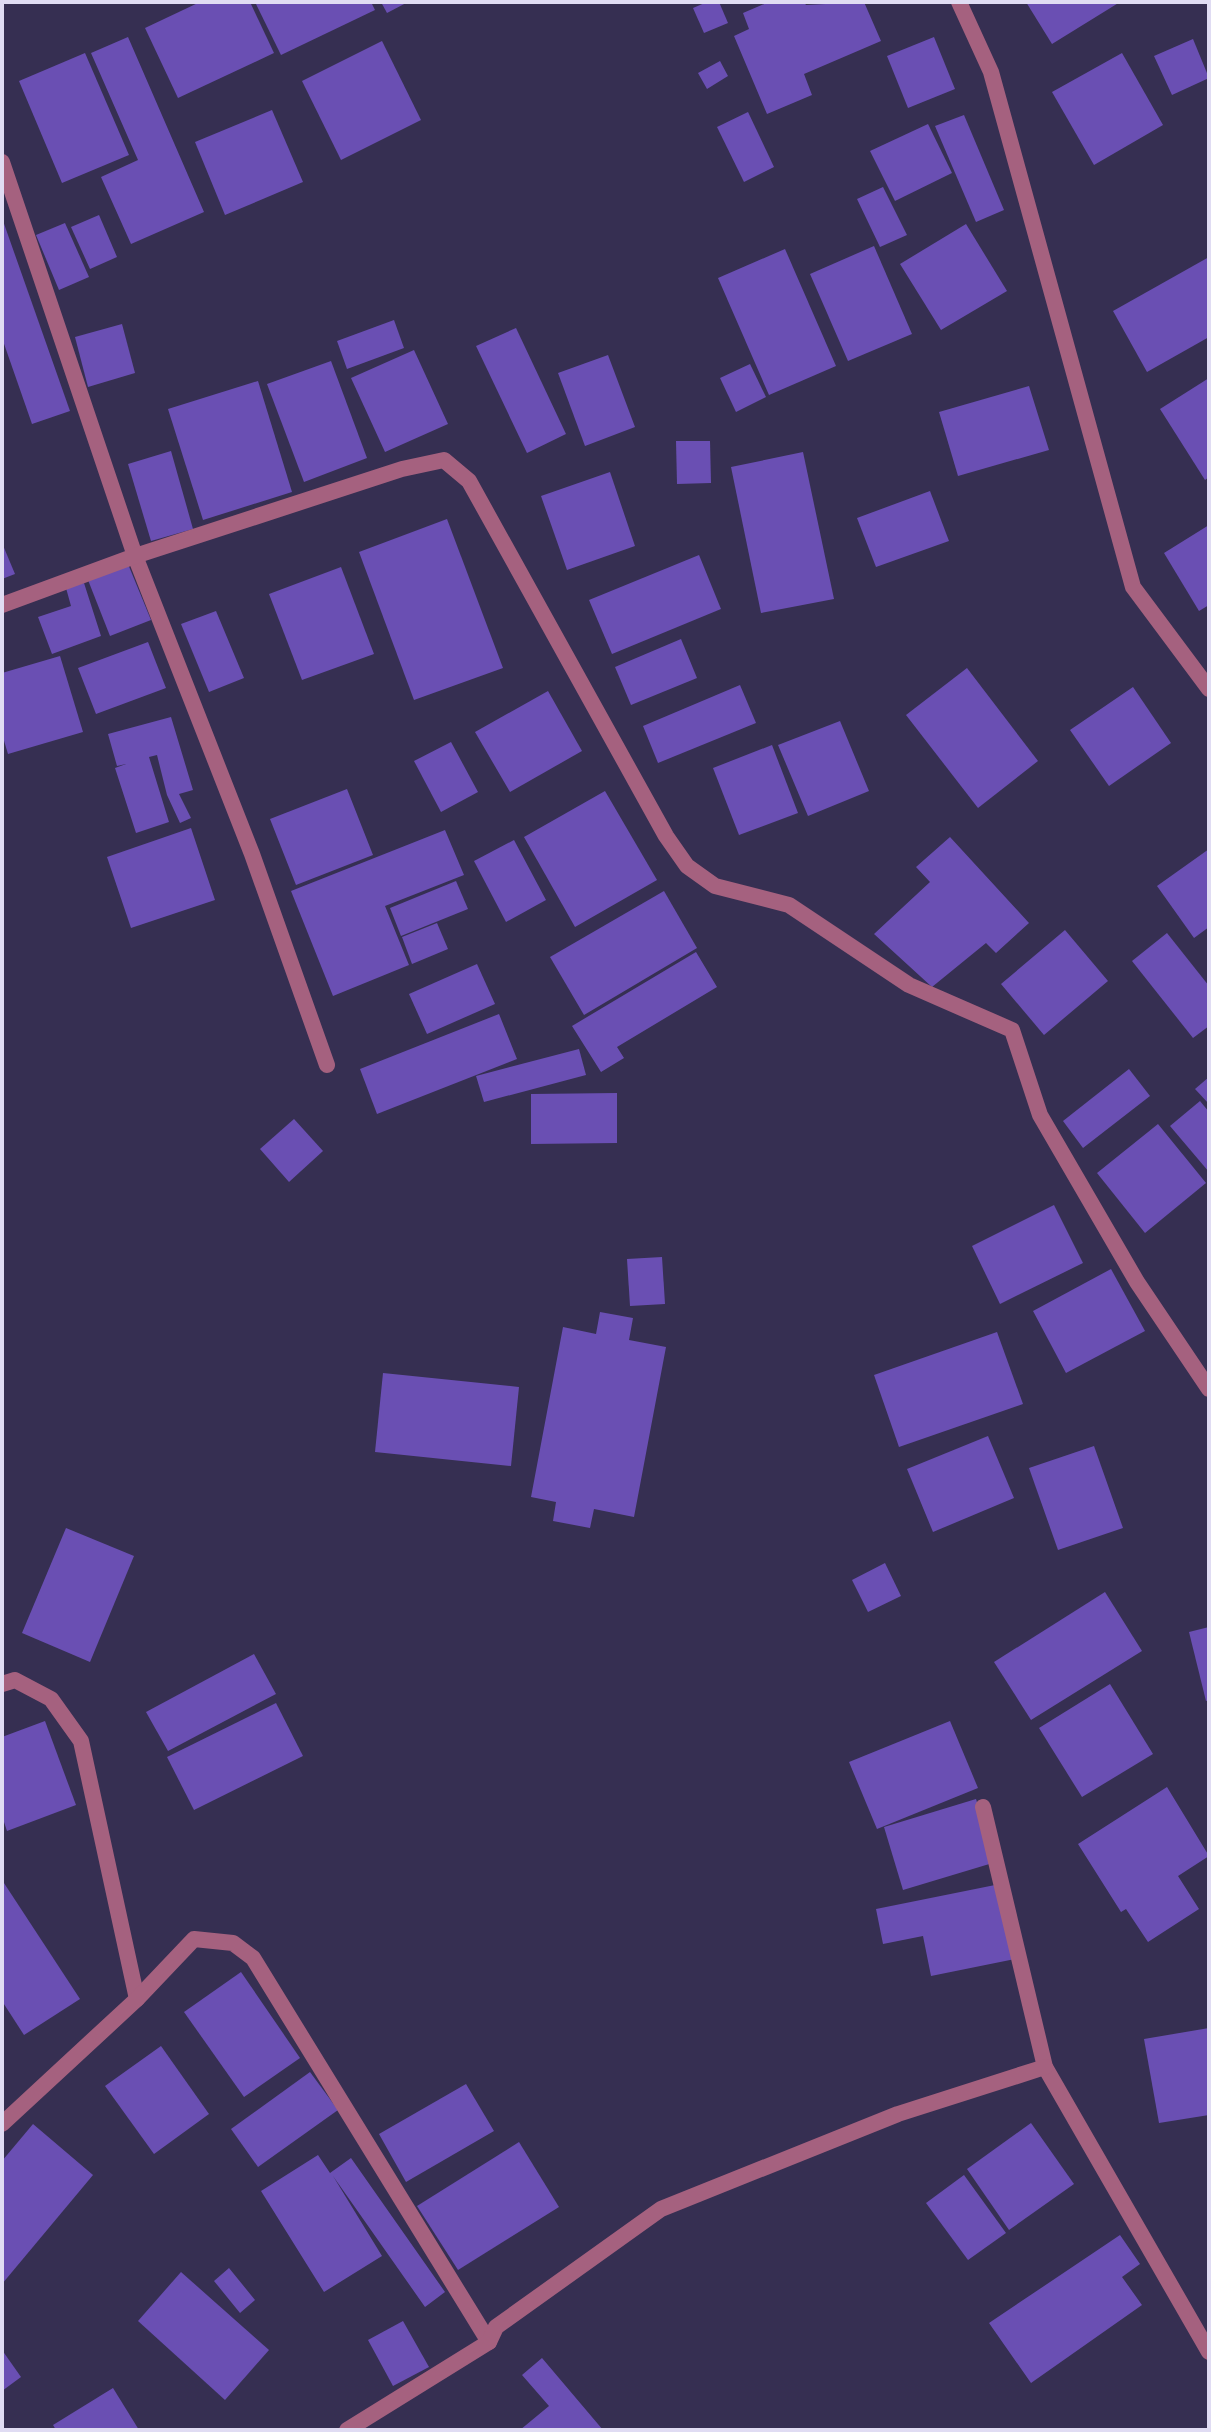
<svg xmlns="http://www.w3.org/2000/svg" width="1211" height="2432" viewBox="0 0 1211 2432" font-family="Bitter,serif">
	<rect width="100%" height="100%" fill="#362f52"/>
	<g fill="#6a4fb3">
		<polygon points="200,2 250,2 274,53 178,98 145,28"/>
		<polygon points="255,2 371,2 375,10 281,55"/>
		<polygon points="381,2 408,2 387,13"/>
		<polygon points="707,2 719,2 728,23 704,33 693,8"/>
		<polygon points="769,2 804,2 806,5 864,2 881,41 804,74 812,95 767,114 734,36 749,29 743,13"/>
		<polygon points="1026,2 1120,2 1052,44"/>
		<polygon points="128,37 204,212 131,244 101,177 138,160 91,53"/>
		<polygon points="934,37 955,89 908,108 887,56"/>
		<polygon points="1193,39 1209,78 1172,95 1154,56"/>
		<polygon points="382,41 421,120 341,160 302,81"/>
		<polygon points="85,53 129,155 62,183 19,81"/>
		<polygon points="1122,53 1163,125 1094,165 1052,92"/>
		<polygon points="720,61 728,76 707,89 698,73"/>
		<polygon points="272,110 303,182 225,215 195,142"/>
		<polygon points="748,112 774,167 744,182 717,127"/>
		<polygon points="964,115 1004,210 976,222 935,126"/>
		<polygon points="928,124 952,173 895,201 870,151"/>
		<polygon points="883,187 907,235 880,247 857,199"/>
		<polygon points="99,215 117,257 90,269 71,227"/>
		<polygon points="2,218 70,411 32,424 2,338"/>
		<polygon points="65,223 89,277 59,290 36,235"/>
		<polygon points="966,224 1007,291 941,330 900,264"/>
		<polygon points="874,246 912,334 848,361 810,274"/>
		<polygon points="785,249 836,366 769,395 718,278"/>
		<polygon points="1209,257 1209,337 1147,372 1113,311"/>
		<polygon points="394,320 404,348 347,369 337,341"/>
		<polygon points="122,324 135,373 88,387 75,337"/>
		<polygon points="516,328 566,434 527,453 476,346"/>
		<polygon points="414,350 448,424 385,452 351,378"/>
		<polygon points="608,355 635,427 585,446 558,373"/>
		<polygon points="331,361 367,458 304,482 267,384"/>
		<polygon points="750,364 766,397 736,412 720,378"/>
		<polygon points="1209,378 1209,477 1205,480 1160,409"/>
		<polygon points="258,381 292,492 203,520 168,409"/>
		<polygon points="1029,386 1049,450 958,476 939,412"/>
		<polygon points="676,441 710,441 711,483 677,484"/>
		<polygon points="171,451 193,529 151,541 128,464"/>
		<polygon points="803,452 834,599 761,613 731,467"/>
		<polygon points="610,472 635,546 567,570 541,496"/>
		<polygon points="930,491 949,541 876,567 857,518"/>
		<polygon points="447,519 503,668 414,700 359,552"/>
		<polygon points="1209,525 1209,605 1199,611 1164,553"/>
		<polygon points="2,543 15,574 2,579"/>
		<polygon points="699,555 721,609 612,654 589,600"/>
		<polygon points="128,564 151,620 110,636 88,580"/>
		<polygon points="341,567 374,654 302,680 269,594"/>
		<polygon points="84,583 101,636 52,654 38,617 71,606 66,588"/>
		<polygon points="216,611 244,678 209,692 181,624"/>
		<polygon points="681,639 697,678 631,705 615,667"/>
		<polygon points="148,642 166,688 96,714 78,668"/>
		<polygon points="60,656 83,732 8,754 2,734 2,673"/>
		<polygon points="967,668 1038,761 978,808 906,715"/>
		<polygon points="740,685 756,723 658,763 643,726"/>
		<polygon points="1133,687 1171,743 1109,786 1070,730"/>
		<polygon points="548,691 582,751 510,792 475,732"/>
		<polygon points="171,717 193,790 179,794 191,818 180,823 167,795 157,755 149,757 169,822 136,833 115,768 126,764 117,766 108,734"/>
		<polygon points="840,721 869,791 808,816 778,745"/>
		<polygon points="451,742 478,792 441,812 414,761"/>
		<polygon points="772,745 798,813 739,835 713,768"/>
		<polygon points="347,789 373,855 296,885 270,819"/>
		<polygon points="605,791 657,880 575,927 524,837"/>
		<polygon points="191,828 215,900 131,928 107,857"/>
		<polygon points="445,830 464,875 385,906 409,965 333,996 291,891"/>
		<polygon points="950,837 1029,923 996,953 986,943 932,987 874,934 930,882 916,867"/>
		<polygon points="514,840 546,900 506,922 474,861"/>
		<polygon points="1209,849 1209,927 1194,938 1157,886"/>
		<polygon points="456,881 468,909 401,936 390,908"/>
		<polygon points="664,891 697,948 584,1015 550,957"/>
		<polygon points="437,923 448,949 412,964 402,937"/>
		<polygon points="1065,930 1108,981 1044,1035 1001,984"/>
		<polygon points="1167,933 1209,986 1209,1026 1193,1038 1132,961"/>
		<polygon points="696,952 717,987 617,1047 624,1058 601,1072 572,1026"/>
		<polygon points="477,964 495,1004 427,1034 409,994"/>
		<polygon points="499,1014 517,1059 377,1114 360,1069"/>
		<polygon points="579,1049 586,1075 484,1102 476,1076"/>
		<polygon points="1129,1069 1150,1096 1083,1148 1063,1121"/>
		<polygon points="1209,1077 1209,1104 1195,1089"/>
		<polygon points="617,1093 617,1143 531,1144 531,1094"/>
		<polygon points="1200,1101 1209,1112 1209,1172 1170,1126"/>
		<polygon points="294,1119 323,1151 289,1182 260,1149"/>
		<polygon points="1158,1124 1206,1183 1145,1233 1097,1173"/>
		<polygon points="1054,1205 1083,1263 1000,1304 972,1246"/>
		<polygon points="662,1257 665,1304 630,1306 627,1259"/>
		<polygon points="1111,1269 1145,1331 1066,1373 1033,1311"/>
		<polygon points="600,1312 633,1318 629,1340 666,1347 634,1517 594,1509 590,1528 553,1521 556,1502 531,1497 563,1327 596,1334"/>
		<polygon points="997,1332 1023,1404 899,1447 874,1375"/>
		<polygon points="383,1373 519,1387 511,1466 375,1452"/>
		<polygon points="988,1436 1014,1498 933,1532 907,1469"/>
		<polygon points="1094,1446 1123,1528 1058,1550 1029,1468"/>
		<polygon points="66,1528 134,1556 90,1662 22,1633"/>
		<polygon points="885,1563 901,1596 868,1612 852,1580"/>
		<polygon points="1105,1592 1142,1651 1031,1720 994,1662"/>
		<polygon points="1209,1627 1209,1700 1206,1701 1189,1632"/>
		<polygon points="254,1654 276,1694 168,1751 146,1712"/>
		<polygon points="1110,1684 1153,1754 1082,1797 1039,1728"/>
		<polygon points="276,1703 303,1756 194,1810 167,1757"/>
		<polygon points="45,1721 76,1805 7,1831 2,1816 2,1737"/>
		<polygon points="950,1721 978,1788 877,1829 849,1762"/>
		<polygon points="1167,1787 1209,1856 1178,1876 1199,1909 1148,1942 1126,1909 1121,1912 1078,1844"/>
		<polygon points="976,1799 996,1862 903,1890 884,1827"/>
		<polygon points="2,1880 80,1999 24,2035 2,2001"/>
		<polygon points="1000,1884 1015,1959 931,1976 923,1936 883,1944 876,1909"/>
		<polygon points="241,1972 300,2058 244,2097 184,2012"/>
		<polygon points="1209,2028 1209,2115 1159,2123 1144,2039"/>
		<polygon points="161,2046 209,2114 154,2154 105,2086"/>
		<polygon points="310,2072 338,2110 258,2167 231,2129"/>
		<polygon points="466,2084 494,2131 406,2182 379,2134"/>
		<polygon points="1031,2123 1074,2184 1009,2230 967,2169"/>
		<polygon points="33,2124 93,2175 2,2284 2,2161"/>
		<polygon points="519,2142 559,2207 458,2270 417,2206"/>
		<polygon points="318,2155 330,2173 351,2158 445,2292 425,2307 333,2176 382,2256 324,2292 261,2191"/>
		<polygon points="964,2175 1006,2233 968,2260 926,2203"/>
		<polygon points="1120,2235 1140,2264 1122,2277 1142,2305 1031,2383 989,2323"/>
		<polygon points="229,2268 255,2300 240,2313 214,2281"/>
		<polygon points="181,2272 269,2350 225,2400 138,2321"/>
		<polygon points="403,2321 429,2367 393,2386 368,2340"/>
		<polygon points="2,2350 21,2377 2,2391"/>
		<polygon points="542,2358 603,2430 520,2430 549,2406 522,2375"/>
		<polygon points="113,2388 139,2430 56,2430 53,2425"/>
	</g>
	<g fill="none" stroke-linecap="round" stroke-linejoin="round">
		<g stroke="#a5617f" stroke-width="16">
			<polyline points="959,2 991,72 1133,587 1209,689"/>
			<polyline points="2,162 135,556 252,854 327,1065"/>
			<polyline points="2,605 135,556 402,469 444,460 469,481 666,836 687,866 715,886 789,905 909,985 1012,1030 1040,1115 1137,1282 1209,1389"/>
			<polyline points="2,1684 15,1680 51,1699 81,1741 137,1999"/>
			<polyline points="983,1807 1045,2067 1209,2352"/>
			<polyline points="2,2124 137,1999 194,1939 233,1943 253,1958 489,2342"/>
			<polyline points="347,2430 489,2342 496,2327 661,2209 898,2114 1045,2067"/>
		</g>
	</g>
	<rect width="1211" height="2432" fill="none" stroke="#e0dcf3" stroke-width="8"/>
</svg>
